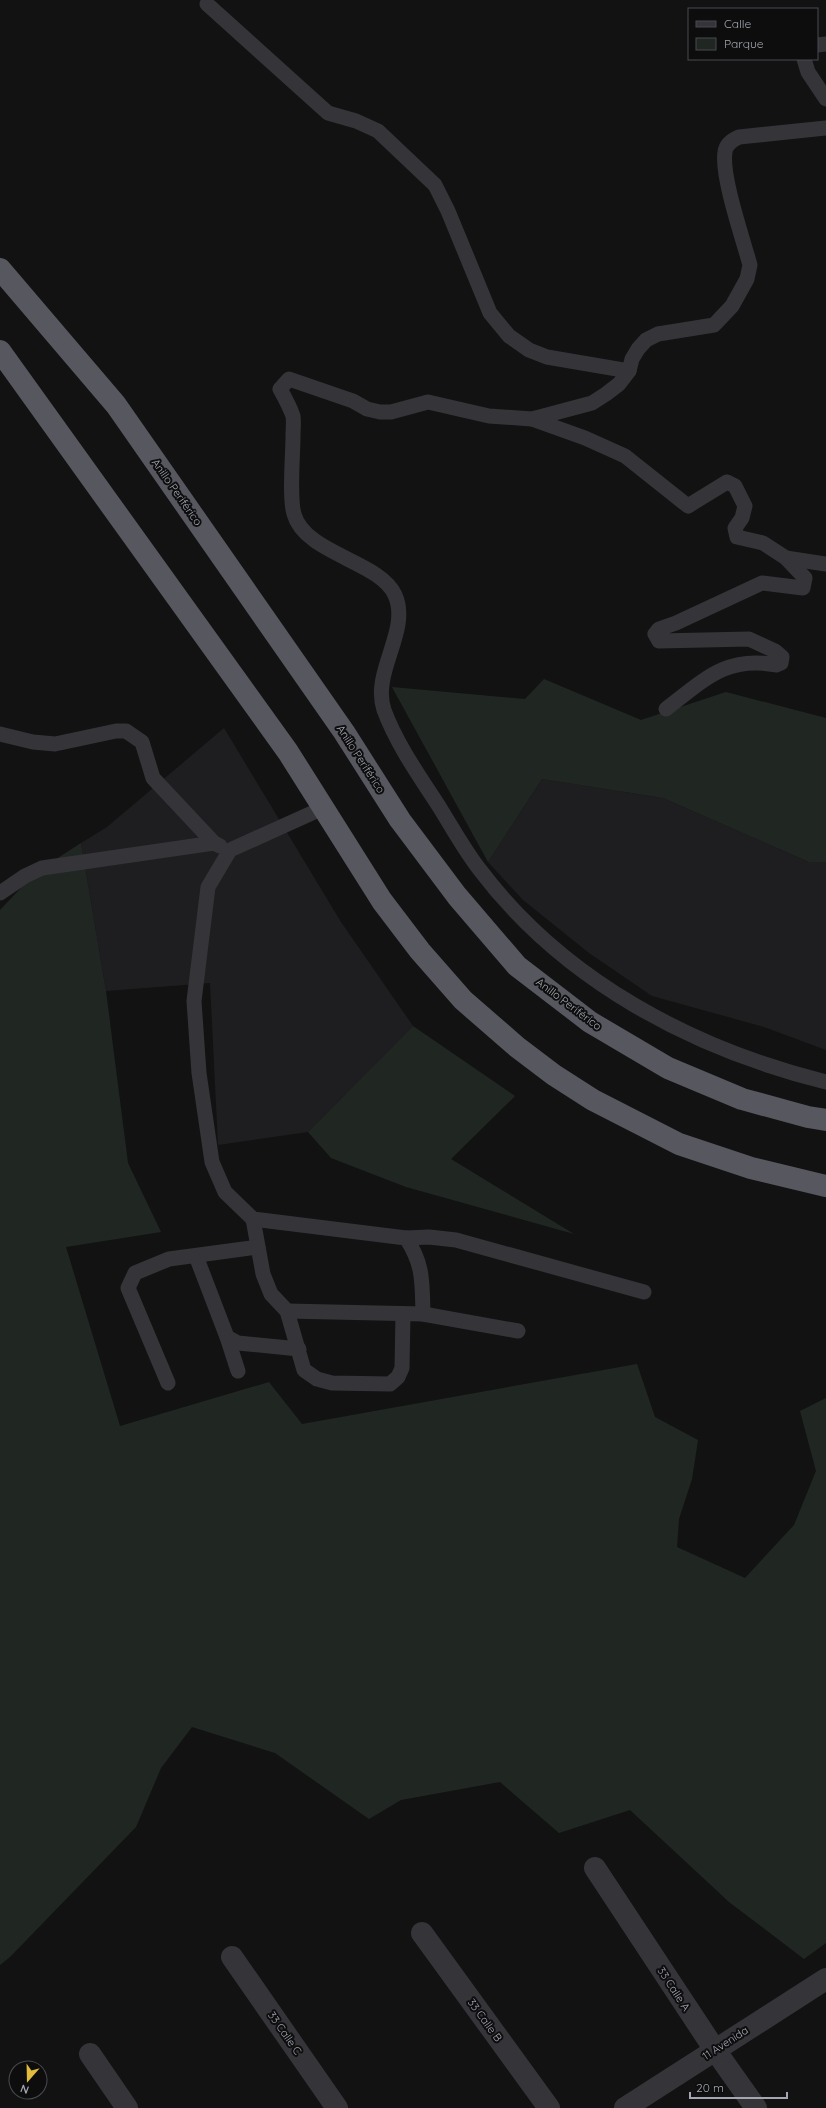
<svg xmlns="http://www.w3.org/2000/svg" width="826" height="2108" viewBox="0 0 826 2108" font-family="Quicksand,sans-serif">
	<rect width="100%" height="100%" fill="#121213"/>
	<g fill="#1e1e20">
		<polygon points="224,728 341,922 413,1026 308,1132 218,1145 210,983 106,991 81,843 107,827"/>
		<polygon points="542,779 663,798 809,862 826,862 826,1050 764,1027 652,996 589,953 523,900 488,862"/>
	</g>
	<g fill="#202722">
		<polygon points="544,679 641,720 726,692 826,718 826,862 809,862 663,798 542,779 488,862 392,687 525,699"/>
		<polygon points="81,843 106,991 128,1163 161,1232 66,1247 120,1426 269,1382 302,1424 637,1364 655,1417 698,1440 692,1479 679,1519 677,1547 745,1578 794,1525 816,1471 800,1411 826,1398 826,1943 804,1959 729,1902 630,1810 559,1833 500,1782 401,1800 369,1819 275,1753 192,1727 161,1768 136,1827 10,1957 0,1965 0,910 36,872"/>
		<polygon points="413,1026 515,1096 451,1159 574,1234 406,1187 331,1158 308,1132"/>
	</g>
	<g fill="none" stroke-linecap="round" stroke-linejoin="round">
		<g stroke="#353539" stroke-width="15">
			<polyline points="207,4 328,113 356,121 378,131 435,185 448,211 490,313 509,336 529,350 547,357 629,371"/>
			<polyline points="817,45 826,44"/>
			<polyline points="804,59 808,72 826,99"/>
			<path d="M826,128L739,137C732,140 726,144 725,152C721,176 743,239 750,265L747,279L732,306L714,325L658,334L646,340L638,349L632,359L629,371L619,384L606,394L592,403L532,419L489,416L428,402L391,412H380L367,409L353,401L289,379L280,389C285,398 290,407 293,416C294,422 293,429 293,436C293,455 289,497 294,514C305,554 380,561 395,595C411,631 371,672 384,710C397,745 420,777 440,808C453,829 465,851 480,870C564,981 693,1049 826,1082"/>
			<path d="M532,419L585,438L625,456L688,506L727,482L735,486L745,506L742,518L735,528L737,537L763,543L786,558L805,578L803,588L762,583L676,623L659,629L655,634L659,641L749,639L775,651L782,657L781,663L776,665C726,655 703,681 666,709"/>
			<polyline points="786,558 826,564"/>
			<polyline points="0,734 33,742 55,744 116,731 126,731 142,742 153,778 214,843"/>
			<path d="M323,808L230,850L208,887L194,1001L199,1073L212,1162L225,1192L253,1219L406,1238C424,1265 422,1283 423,1314"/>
			<polyline points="0,893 25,876 42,868 214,843 220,846"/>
			<polyline points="253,1219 263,1274 271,1294 287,1311 304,1370 317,1379 332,1383 390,1384 398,1377 402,1368 403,1314"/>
			<polyline points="406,1238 429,1237 456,1240 644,1292"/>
			<polyline points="196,1256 227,1337 238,1343 299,1349"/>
			<polyline points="287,1311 423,1314 518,1331"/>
			<polyline points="227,1337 238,1371"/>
			<polyline points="168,1383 128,1288 135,1273 169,1259 258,1247"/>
		</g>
		<g stroke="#353539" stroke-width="22">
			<polyline points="595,1868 715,2050 756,2108"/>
			<polyline points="422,1933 549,2108"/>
			<polyline points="232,1957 337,2108"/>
			<polyline points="90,2054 127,2108"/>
			<polyline points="625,2108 826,1979"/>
		</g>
		<g stroke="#57585f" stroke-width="22">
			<polyline points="0,269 116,405 344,732 400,820 457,896 517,966 590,1022 668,1068 742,1099 808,1117 826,1120"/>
			<polyline points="0,351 288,752 382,901 420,951 463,1000 517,1047 554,1075 593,1100 679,1144 751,1168 826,1186"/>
		</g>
	</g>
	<g text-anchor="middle" stroke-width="4" stroke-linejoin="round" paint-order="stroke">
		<g font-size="11" fill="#a4a7b2" stroke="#0d0d0e">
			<text transform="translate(177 492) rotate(55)" y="4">Anillo Periférico</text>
			<text transform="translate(361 759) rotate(57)" y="4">Anillo Periférico</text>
			<text transform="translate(569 1004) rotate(37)" y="4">Anillo Periférico</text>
			<text transform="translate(674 1989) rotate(57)" y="4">33 Calle A</text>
			<text transform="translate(485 2020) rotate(54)" y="4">33 Calle B</text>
			<text transform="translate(285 2033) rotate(55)" y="4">33 Calle C</text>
			<text transform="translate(725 2043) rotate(-33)" y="4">11 Avenida</text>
		</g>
	</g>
	<rect x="688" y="8" width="130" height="52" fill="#0d0d0e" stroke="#494b50"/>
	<rect x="696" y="21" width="20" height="6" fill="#353539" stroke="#494b50"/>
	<text x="724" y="28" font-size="12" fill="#a4a7b2">Calle</text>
	<rect x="696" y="38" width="20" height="12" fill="#202722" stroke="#494b50"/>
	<text x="724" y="48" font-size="12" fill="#a4a7b2">Parque</text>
	<g transform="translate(28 2080) rotate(200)"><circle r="19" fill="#0d0d0e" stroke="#494b50"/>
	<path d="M0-3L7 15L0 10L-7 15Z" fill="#e0bb3d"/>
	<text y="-6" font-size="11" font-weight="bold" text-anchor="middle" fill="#a4a7b2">N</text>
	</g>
	<path d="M690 2092v6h97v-6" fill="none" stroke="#a4a7b2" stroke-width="2"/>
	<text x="696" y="2092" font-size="12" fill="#a4a7b2" stroke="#0d0d0e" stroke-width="3" paint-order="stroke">20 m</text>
</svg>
